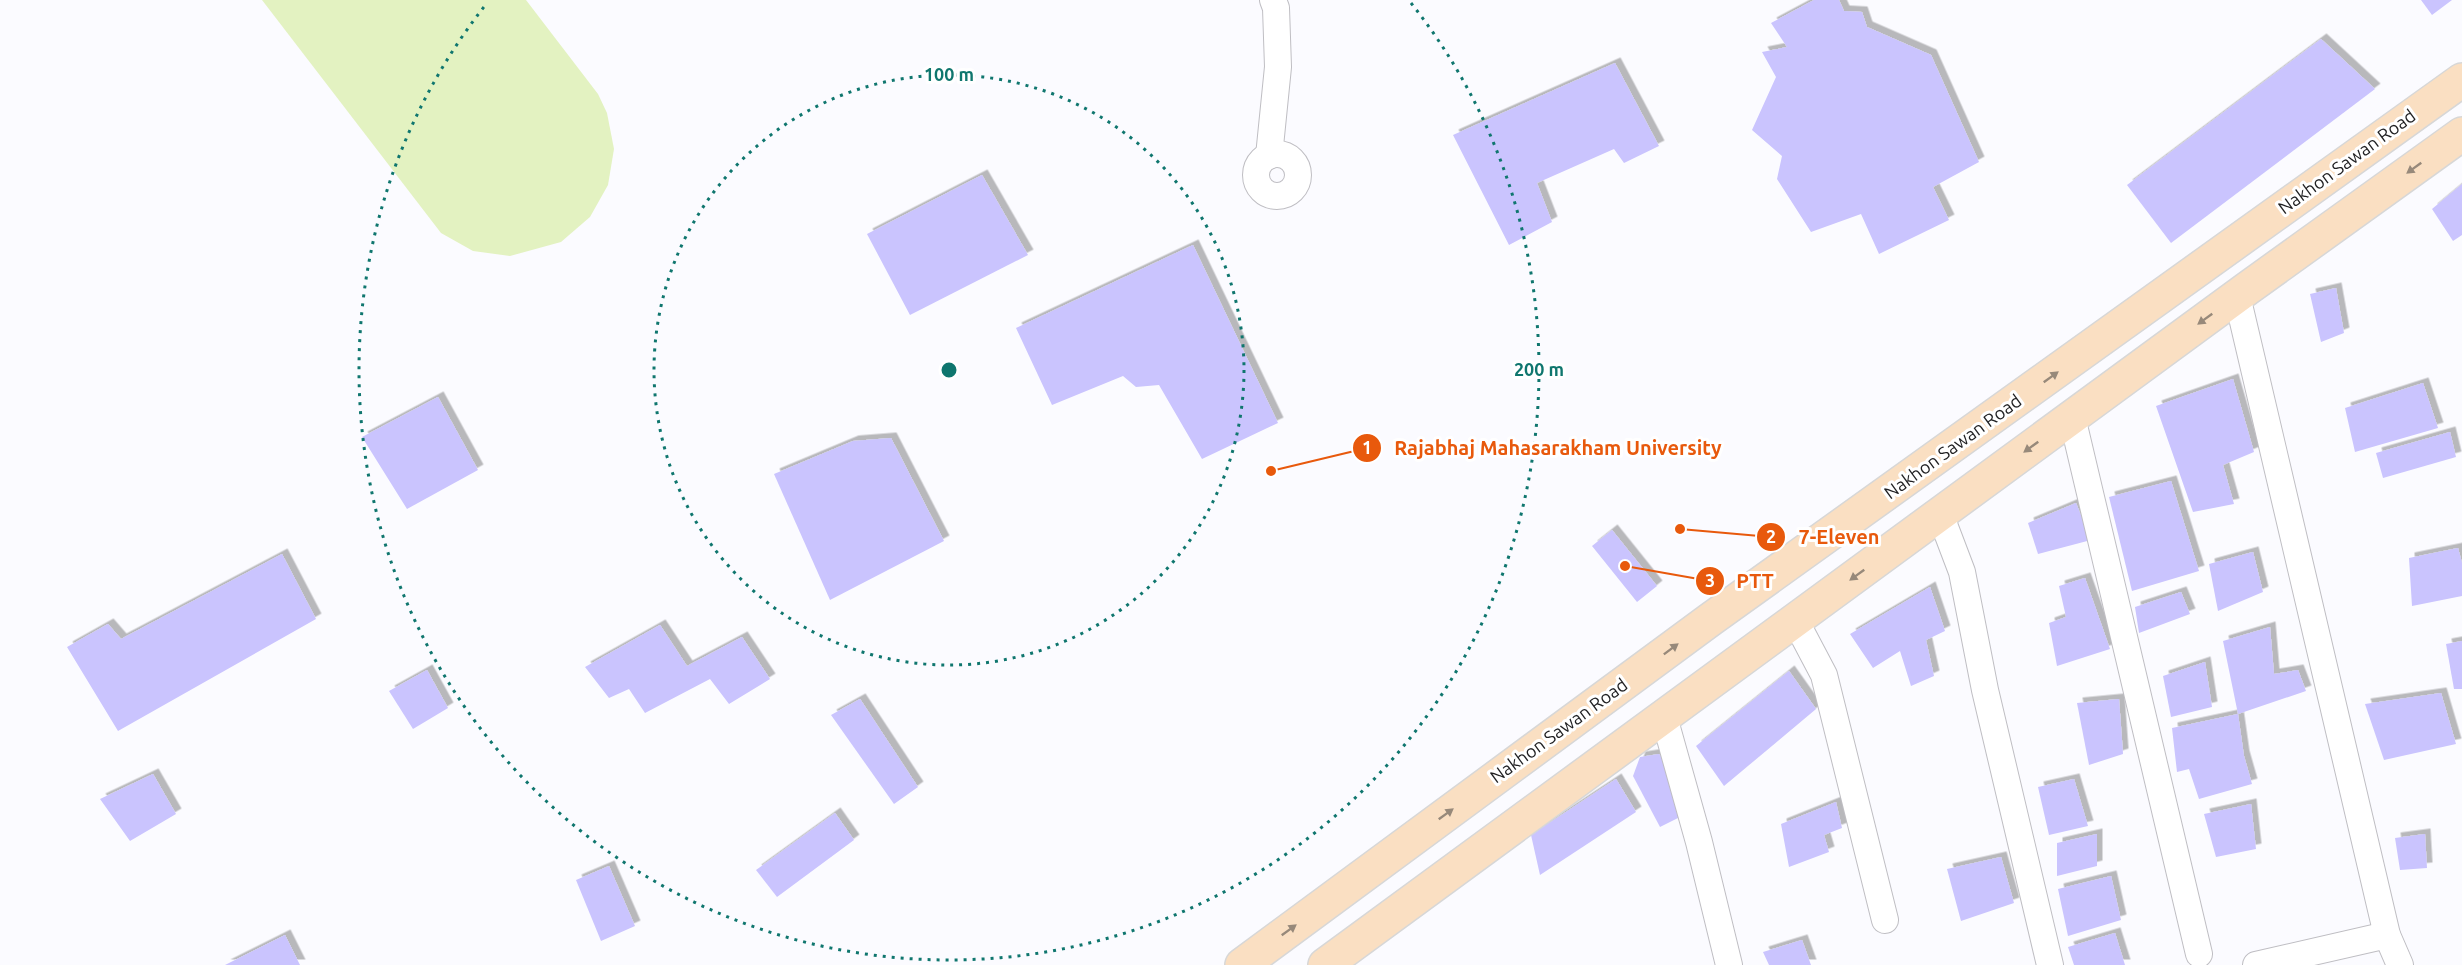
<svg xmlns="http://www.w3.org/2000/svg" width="2462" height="965" viewBox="0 0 2462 965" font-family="Ubuntu,sans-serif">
	<defs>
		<filter id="shadow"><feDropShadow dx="5.5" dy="-5.5" stdDeviation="0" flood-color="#0004"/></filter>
	</defs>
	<rect width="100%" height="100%" fill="#fbfbff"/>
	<polygon fill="#e3f2c1" points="262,0 526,0 598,94 607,113 614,149 608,185 590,217 561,242 510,256 473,251 441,233"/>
	<g fill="#cac4fe" filter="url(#shadow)">
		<polygon points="1814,0 1839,0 1844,11 1862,12 1867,27 1931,55 1979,162 1933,187 1949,220 1879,254 1861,214 1811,232 1777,179 1782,156 1752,130 1776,77 1762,52 1787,47 1771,23"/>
		<polygon points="2421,0 2452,0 2432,15"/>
		<polygon points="2321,39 2375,89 2171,243 2127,185"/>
		<polygon points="1615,63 1659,146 1624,163 1614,149 1537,183 1552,222 1509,245 1453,135"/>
		<polygon points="982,175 1028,255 910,315 867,234"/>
		<polygon points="2462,184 2462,235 2453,241 2432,209"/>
		<polygon points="1193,245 1278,423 1202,459 1159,385 1136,387 1123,376 1052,405 1016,328"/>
		<polygon points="2336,288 2344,333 2321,342 2310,294"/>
		<polygon points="2233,379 2254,452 2223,465 2234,504 2193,512 2156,406"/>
		<polygon points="2423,383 2438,428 2355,452 2345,408"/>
		<polygon points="438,397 478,470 407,509 362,437"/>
		<polygon points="2450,432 2456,457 2383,478 2376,453"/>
		<polygon points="891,438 944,541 830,600 774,474 853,441"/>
		<polygon points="2171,481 2199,571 2132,591 2109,497"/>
		<polygon points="2076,503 2091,540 2038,554 2028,523"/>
		<polygon points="1612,530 1657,586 1637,602 1592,546"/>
		<polygon points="2458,548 2462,563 2462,596 2412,606 2409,558"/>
		<polygon points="2253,552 2263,592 2218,611 2209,564"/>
		<polygon points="282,554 316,619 118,731 67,647 108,624 121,639"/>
		<polygon points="2085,578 2110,649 2057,666 2049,623 2066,617 2059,586"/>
		<polygon points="1930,587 1945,631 1926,640 1934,676 1911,686 1900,651 1873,668 1850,634"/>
		<polygon points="2181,592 2190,614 2139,633 2135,607"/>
		<polygon points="660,625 687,666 742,637 770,679 729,704 710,679 645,713 629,689 609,698 585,667"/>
		<polygon points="2270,627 2274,674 2298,670 2306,691 2238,714 2223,641"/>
		<polygon points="2462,641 2462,689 2454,689 2446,644"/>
		<polygon points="2205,662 2212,707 2171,717 2163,676"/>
		<polygon points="427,670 448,708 413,729 389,691"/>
		<polygon points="1789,671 1816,709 1724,786 1696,746"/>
		<polygon points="2441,693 2456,744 2384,760 2365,704"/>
		<polygon points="860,699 918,787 894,804 831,715"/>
		<polygon points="2119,699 2123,754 2089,765 2077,703"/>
		<polygon points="2238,714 2244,756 2252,784 2199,799 2189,769 2177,772 2172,728"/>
		<polygon points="1659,754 1678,777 1684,815 1660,827 1633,776 1640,757"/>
		<polygon points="153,774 176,814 130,841 100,799"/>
		<polygon points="1616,779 1636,812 1540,875 1531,835"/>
		<polygon points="2074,779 2088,826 2049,835 2038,787"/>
		<polygon points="1836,802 1842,828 1824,835 1829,852 1789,867 1781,824"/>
		<polygon points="2251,804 2256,849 2216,857 2204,814"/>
		<polygon points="835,813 854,840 777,897 756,870"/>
		<polygon points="2097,834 2097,866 2057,876 2057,843"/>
		<polygon points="2425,834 2427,868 2400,870 2395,838"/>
		<polygon points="2001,857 2014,903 1961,921 1947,869"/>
		<polygon points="609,866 635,926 601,941 576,880"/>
		<polygon points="2111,876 2121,920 2068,936 2058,889"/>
		<polygon points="2115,933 2125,965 2074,965 2068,947"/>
		<polygon points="285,935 300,965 225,965"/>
		<polygon points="1802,940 1811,965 1769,965 1763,952"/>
	</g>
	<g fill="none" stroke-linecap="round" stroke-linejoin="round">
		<g stroke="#bfbec3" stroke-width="28">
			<g id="minor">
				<circle cx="1277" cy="175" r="21"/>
				<polyline points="1269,156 1278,67 1276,8 1273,0"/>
				<polyline points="2237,296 2387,935 2400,965"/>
				<polyline points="2072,417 2199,954"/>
				<polyline points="1940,514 1962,572 1985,690 2050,965"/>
				<polyline points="1795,620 1824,675 1885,920"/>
				<polyline points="1664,717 1699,842 1729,965"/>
				<polyline points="2256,965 2387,935"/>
			</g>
		</g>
		<g stroke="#d7d7d7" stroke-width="36">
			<g id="major">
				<polyline points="1242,965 1711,619 2462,80"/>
				<polyline points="1325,965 2248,288 2462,134"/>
			</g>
		</g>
		<use href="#minor" stroke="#fff" stroke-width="26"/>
		<use href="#major" stroke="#fadfc2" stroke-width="33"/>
	</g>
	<defs><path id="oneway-solid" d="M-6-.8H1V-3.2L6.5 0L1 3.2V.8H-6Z" transform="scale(1.5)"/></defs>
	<g fill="#97897a">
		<use href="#oneway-solid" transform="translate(2414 168) rotate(144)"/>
		<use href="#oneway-solid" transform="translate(2205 319) rotate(144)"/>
		<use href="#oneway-solid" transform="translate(2051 377) rotate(-36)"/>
		<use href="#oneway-solid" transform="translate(2031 447) rotate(144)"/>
		<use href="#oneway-solid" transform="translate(1857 575) rotate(144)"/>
		<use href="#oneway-solid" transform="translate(1671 649) rotate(-37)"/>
		<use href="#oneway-solid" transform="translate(1446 814) rotate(-36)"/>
		<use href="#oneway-solid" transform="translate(1289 930) rotate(-36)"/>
	</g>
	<g fill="none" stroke="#0f766e" stroke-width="3" stroke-dasharray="3 6">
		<circle cx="949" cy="370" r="295"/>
		<path d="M1411 3A590 590 0 1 1 487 3"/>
	</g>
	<g text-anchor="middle" stroke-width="6" stroke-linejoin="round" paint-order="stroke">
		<g font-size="18" fill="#1f1f21" stroke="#fff">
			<text transform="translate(2347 162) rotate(-36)" y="6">Nakhon Sawan Road</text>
			<text transform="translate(1953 447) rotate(-36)" y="6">Nakhon Sawan Road</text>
			<text transform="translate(1559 731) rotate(-36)" y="6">Nakhon Sawan Road</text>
		</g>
	</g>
	<circle cx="949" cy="370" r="9" fill="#0f766e" stroke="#fff" stroke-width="3"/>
	<g font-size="18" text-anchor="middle" font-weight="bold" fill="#0f766e" stroke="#fff" stroke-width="6" stroke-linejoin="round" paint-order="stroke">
		<text x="949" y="81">100 m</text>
		<text x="1539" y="376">200 m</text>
	</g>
	<path fill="none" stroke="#e8590c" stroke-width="2" d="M1271 471L1367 448M1680 529L1771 537M1625 566L1710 581"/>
	<g fill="#e8590c" stroke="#fff" stroke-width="2">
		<circle cx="1271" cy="471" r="6"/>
		<circle cx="1680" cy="529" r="6"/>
		<circle cx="1625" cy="566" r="6"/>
		<circle cx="1367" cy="448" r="15"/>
		<circle cx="1771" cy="537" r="15"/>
		<circle cx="1710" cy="581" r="15"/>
	</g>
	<g font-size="18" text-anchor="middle" font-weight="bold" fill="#fff">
		<text x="1367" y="454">1</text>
		<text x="1771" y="543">2</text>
		<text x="1710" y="587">3</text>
	</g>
	<g font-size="20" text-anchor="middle" font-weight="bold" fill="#e8590c" stroke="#fff" stroke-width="6" stroke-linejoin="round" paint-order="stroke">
		<text x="1558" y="455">Rajabhaj Mahasarakham University</text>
		<text x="1839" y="544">7-Eleven</text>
		<text x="1755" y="588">PTT</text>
	</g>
</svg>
